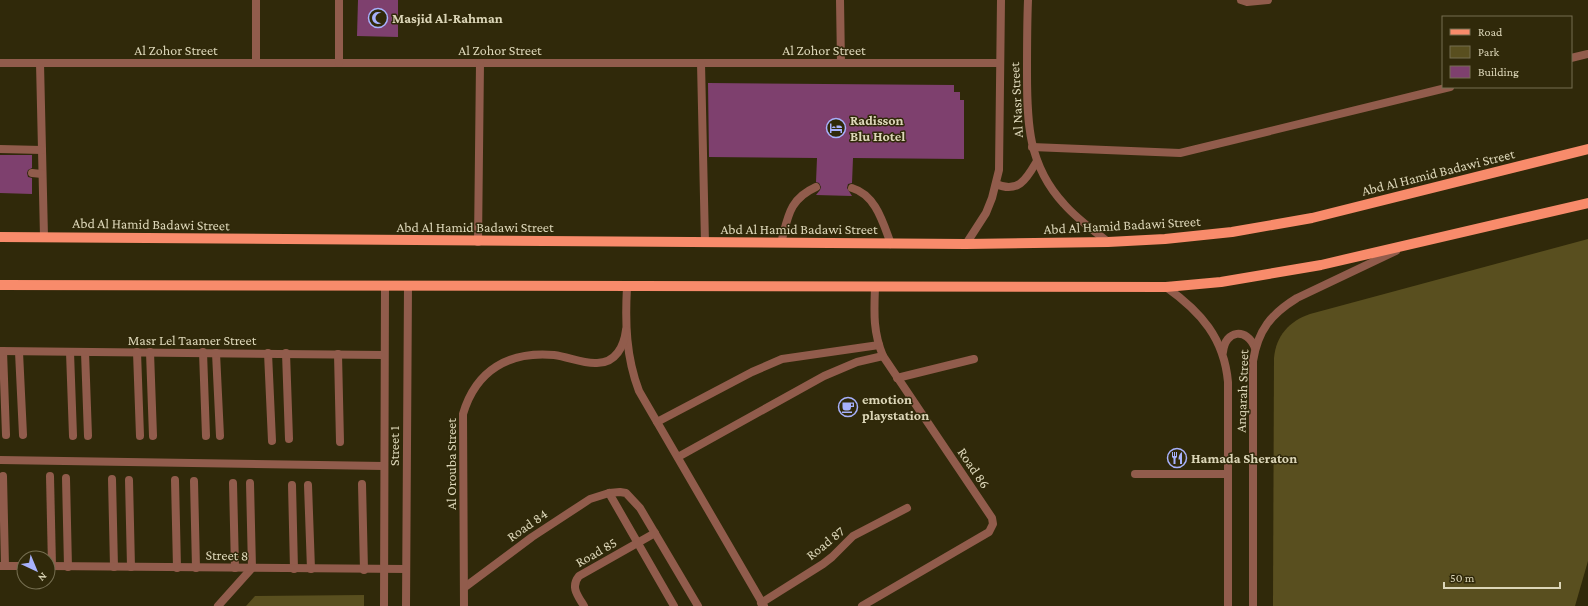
<svg xmlns="http://www.w3.org/2000/svg" width="1588" height="606" viewBox="0 0 1588 606" font-family="'Crimson Pro',serif">
	<rect width="100%" height="100%" fill="#30290a"/>
	<g fill="#594f1f">
		<path d="M1588,239V561L1575,606H1273L1274,358C1276,336 1289,321 1310,314Z"/>
		<polygon points="364,595 364,606 246,606 255,596"/>
	</g>
	<g fill="#7e406e">
		<polygon points="358,0 398,0 398,37 357,36"/>
		<polygon points="708,83 954,85 954,92 960,92 960,100 964,100 964,159 853,158 852,183 848,184 847,188 852,196 816,195 820,190 821,187 819,183 816,182 817,158 709,157"/>
		<polygon points="0,155 32,155 32,168 28,170 27,173 28,177 32,178 32,194 0,193"/>
	</g>
	<g fill="none" stroke-linecap="round" stroke-linejoin="round">
		<g stroke="#915c4c" stroke-width="8">
			<polyline points="1241,0 1247,2 1268,0"/>
			<polyline points="40,63 44,237"/>
			<polyline points="0,149 42,150"/>
			<polyline points="32,173 42,174"/>
			<path d="M852,188C876,195 883,223 891,244"/>
			<path d="M781,243C788,217 789,199 816,187"/>
			<polyline points="3,351 6,435"/>
			<polyline points="19,352 23,435"/>
			<polyline points="70,352 73,436"/>
			<polyline points="85,352 88,436"/>
			<polyline points="137,352 140,436"/>
			<polyline points="150,352 153,436"/>
			<polyline points="203,352 206,436"/>
			<polyline points="216,353 220,436"/>
			<polyline points="268,353 272,441"/>
			<polyline points="286,353 289,439"/>
			<polyline points="338,354 340,442"/>
			<polyline points="897,378 974,359"/>
			<polyline points="0,460 384,466"/>
			<polyline points="1135,474 1228,474"/>
			<polyline points="3,476 5,566"/>
			<polyline points="50,476 52,566"/>
			<polyline points="66,478 68,567"/>
			<polyline points="112,479 114,567"/>
			<polyline points="129,480 131,567"/>
			<polyline points="175,480 177,568"/>
			<polyline points="194,481 196,568"/>
			<polyline points="233,483 235,568"/>
			<polyline points="362,484 364,570"/>
			<polyline points="292,485 294,569"/>
			<polyline points="308,485 311,569"/>
			<polyline points="761,603 823,564 832,557 853,536 907,508"/>
			<polyline points="218,606 252,568 250,483"/>
		</g>
		<g stroke="#915c4c" stroke-width="8">
			<polyline points="256,0 256,63"/>
			<polyline points="840,0 841,63"/>
			<polyline points="1571,58 1588,54"/>
			<polyline points="0,63 1000,63"/>
			<polyline points="339,63 339,0"/>
			<polyline points="701,63 705,243"/>
			<polyline points="1032,147 1180,153 1450,87"/>
			<polyline points="478,242 480,63"/>
			<path d="M627,287C625,323 626,357 639,391L764,606"/>
			<polyline points="0,351 384,355"/>
			<polyline points="657,422 752,372 782,359 879,345"/>
			<polyline points="678,457 824,376 857,362 883,356"/>
			<polyline points="609,493 674,606"/>
			<polyline points="0,566 24,566"/>
			<polyline points="48,566 406,569"/>
			<polyline points="465,587 532,537 590,499 609,493 620,492 626,493 640,508 698,606"/>
			<polyline points="384,606 385,286"/>
			<polyline points="406,606 408,286"/>
			<path d="M464,606L463,414C476,370 509,351 554,355C569,357 583,364 597,363C616,363 624,346 626,330"/>
			<path d="M584,606C578,596 570,587 579,576L655,533"/>
			<path d="M862,606L989,532L993,524L992,518L883,356C873,332 874,313 875,287"/>
		</g>
		<g stroke="#915c4c" stroke-width="8">
			<path d="M1028,0C1027,24 1027,49 1027,73C1027,123 1028,165 1064,204C1077,219 1093,230 1108,242"/>
			<path d="M996,184C1019,194 1027,178 1037,161"/>
			<polyline points="966,244 986,213 992,198 999,170 1001,0"/>
			<path d="M1166,287C1201,312 1224,338 1228,382V606"/>
			<path d="M1223,352C1225,330 1247,327 1255,348"/>
			<path d="M1253,606V361C1258,330 1271,314 1297,298L1396,251"/>
		</g>
		<g stroke="#f88b6b" stroke-width="10">
			<polyline points="0,237 966,244 1108,242 1165,239 1232,232 1312,218 1588,149"/>
			<polyline points="0,285 1166,287 1221,282 1321,265 1588,203"/>
		</g>
	</g>
	<defs>
		<g id="mosque-ring" transform="scale(1)"><circle r="9.5" fill="#30290a" stroke="#a7b1fc" stroke-width="1.5"/><path d="M3.5-4.9A6 6 0 1 0 3.5 4.9A5 5 0 1 1 3.5-4.9Z" fill="#a7b1fc"/></g>
		<g id="hotel-ring" transform="scale(1)"><circle r="9.5" fill="#30290a" stroke="#a7b1fc" stroke-width="1.5"/><path d="M-6-4.5h1.5V1H6V5H4.5V3h-9V5H-6ZM-4 0a1.8 1.8 0 1 1 3.6 0ZM.5 0V-2.5h3Q6-2.5 6 0Z" fill="#a7b1fc"/></g>
		<g id="cafe-ring" transform="scale(1)"><circle r="9.5" fill="#30290a" stroke="#a7b1fc" stroke-width="1.5"/><path d="M-5.5-4.5H6V0H3Q3 3.5 0 3.5H-2.5Q-5.5 3.5-5.5 0ZM3-3.2v2h1.7v-2ZM-6 4.5H4V6H-6Z" fill="#a7b1fc"/></g>
		<g id="restaurant-ring" transform="scale(1)"><circle r="9.5" fill="#30290a" stroke="#a7b1fc" stroke-width="1.5"/><path d="M-5-6h1v4h1v-4h1v4h1v-4h1v5L-1.5 .5V6h-2V.5L-5-1ZM5-6V6H3V1.5H1.5Q1.5-4 5-6Z" fill="#a7b1fc"/></g>
	</defs>
	<g fill-rule="evenodd">
		<use href="#mosque-ring" x="378" y="18"/>
		<use href="#hotel-ring" x="836" y="128"/>
		<use href="#cafe-ring" x="848" y="407"/>
		<use href="#restaurant-ring" x="1177" y="458"/>
	</g>
	<g text-anchor="middle" stroke-width="3" stroke-linejoin="round" paint-order="stroke">
		<g font-size="14" font-weight="bold" fill="#dcd6b8" stroke="#30290a" text-anchor="start">
			<text x="392" y="23">Masjid Al-Rahman</text>
			<text x="850" y="125">Radisson<tspan x="850" dy="16">Blu Hotel</tspan></text>
			<text x="862" y="404">emotion<tspan x="862" dy="16">playstation</tspan></text>
			<text x="1191" y="463">Hamada Sheraton</text>
		</g>
		<g font-size="14" fill="#dcd6b8" stroke="#30290a">
			<text x="176" y="55">Al Zohor Street</text>
			<text x="500" y="55">Al Zohor Street</text>
			<text x="824" y="55">Al Zohor Street</text>
			<text transform="translate(1016 100) rotate(-93)" y="5">Al Nasr Street</text>
			<text transform="translate(1438 172) rotate(-14)" y="5">Abd Al Hamid Badawi Street</text>
			<text transform="translate(151 224) rotate(1)" y="5">Abd Al Hamid Badawi Street</text>
			<text transform="translate(1122 225) rotate(-3)" y="5">Abd Al Hamid Badawi Street</text>
			<text x="475" y="232">Abd Al Hamid Badawi Street</text>
			<text x="799" y="234">Abd Al Hamid Badawi Street</text>
			<text x="192" y="345">Masr Lel Taamer Street</text>
			<text transform="translate(1242 391) rotate(-88)" y="5">Anqarah Street</text>
			<text transform="translate(394 446) rotate(-90)" y="5">Street 1</text>
			<text transform="translate(451 464) rotate(-90)" y="5">Al Orouba Street</text>
			<text transform="translate(974 468) rotate(56)" y="5">Road 86</text>
			<text transform="translate(527 525) rotate(-35)" y="5">Road 84</text>
			<text transform="translate(825 543) rotate(-39)" y="5">Road 87</text>
			<text transform="translate(596 552) rotate(-30)" y="5">Road 85</text>
			<text transform="translate(227 555) rotate(1)" y="5">Street 8</text>
		</g>
	</g>
	<rect x="1442" y="16" width="130" height="72" fill="#30290a" stroke="#756e50"/>
	<rect x="1450" y="29" width="20" height="6" fill="#f88b6b" stroke="#756e50"/>
	<text x="1478" y="36" font-size="12" fill="#dcd6b8">Road</text>
	<rect x="1450" y="46" width="20" height="12" fill="#594f1f" stroke="#756e50"/>
	<text x="1478" y="56" font-size="12" fill="#dcd6b8">Park</text>
	<rect x="1450" y="66" width="20" height="12" fill="#7e406e" stroke="#756e50"/>
	<text x="1478" y="76" font-size="12" fill="#dcd6b8">Building</text>
	<g transform="translate(36 570) rotate(136)"><circle r="19" fill="#30290a" stroke="#756e50"/>
	<path d="M0-3L7 15L0 10L-7 15Z" fill="#a7b1fc"/>
	<text y="-6" font-size="11" font-weight="bold" text-anchor="middle" fill="#dcd6b8">N</text>
	</g>
	<path d="M1444 582v6h116v-6" fill="none" stroke="#dcd6b8" stroke-width="2"/>
	<text x="1450" y="582" font-size="12" fill="#dcd6b8" stroke="#30290a" stroke-width="3" paint-order="stroke">50 m</text>
</svg>
